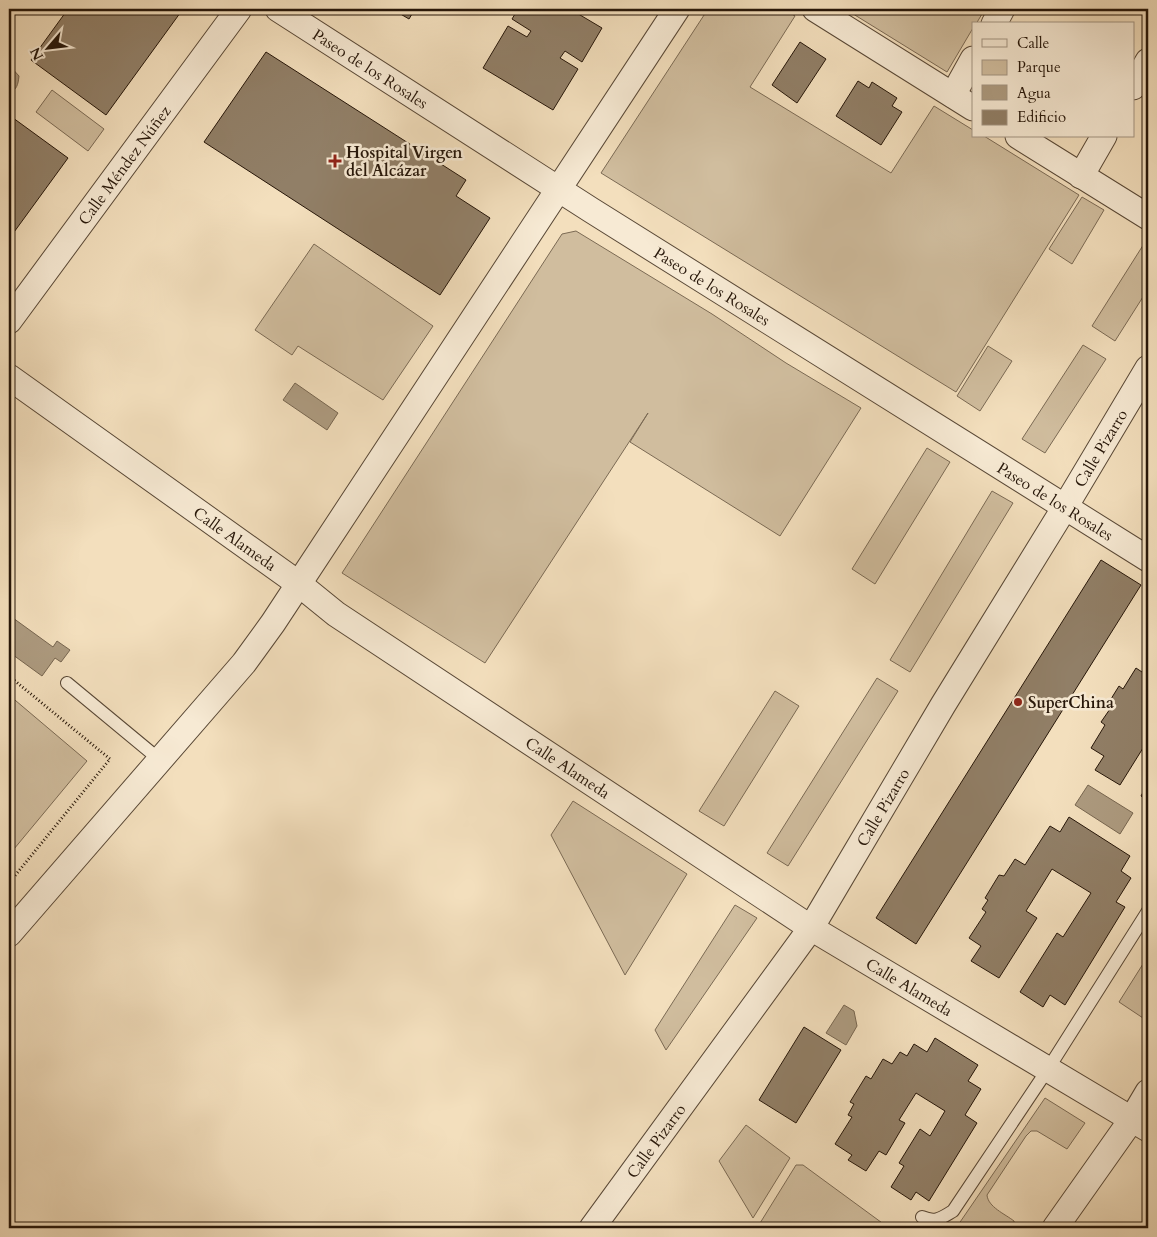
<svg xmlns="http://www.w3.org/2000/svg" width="1157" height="1237" viewBox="0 0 1157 1237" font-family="Cardo,serif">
	<rect width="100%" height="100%" fill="#f3dfbd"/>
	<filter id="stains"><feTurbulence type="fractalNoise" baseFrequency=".004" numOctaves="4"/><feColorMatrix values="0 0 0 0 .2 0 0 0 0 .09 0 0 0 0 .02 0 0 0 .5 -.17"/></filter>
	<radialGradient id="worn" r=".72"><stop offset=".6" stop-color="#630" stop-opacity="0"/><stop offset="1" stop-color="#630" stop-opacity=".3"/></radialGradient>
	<g fill="#d0bd9e" stroke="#7b6a54">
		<polygon points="708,9 784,9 795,16 750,87 891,173 934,106 973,130 973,136 984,136 1079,195 956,392 601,173"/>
		<polygon points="851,9 985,9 976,24 973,24 973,28 947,72 850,12"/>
		<polygon points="52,90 104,129 88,151 36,112"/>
		<polygon points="1082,197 1104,210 1072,264 1049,249"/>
		<polygon points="576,231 712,314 786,363 861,408 780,536 630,442 648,413 485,663 342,573 562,234"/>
		<polygon points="1147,239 1148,289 1115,341 1092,326"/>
		<polygon points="314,244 433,326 383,400 298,346 292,355 255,330"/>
		<polygon points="1083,345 1106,359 1045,453 1022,439"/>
		<polygon points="988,346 1012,361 980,411 957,396"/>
		<polygon points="927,448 950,462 875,584 852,569"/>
		<polygon points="992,491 1013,503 910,672 890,660"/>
		<polygon points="877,678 898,691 788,866 767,853"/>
		<polygon points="775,691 799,706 724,826 699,811"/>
		<polygon points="9,695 87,761 9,855"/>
		<polygon points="573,801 687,874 625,975 551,835"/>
		<polygon points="735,905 757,918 666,1050 655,1030"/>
		<polygon points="1148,956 1148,1016 1146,1020 1119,1002"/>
		<path d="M1045,1098L1085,1123L1067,1149L1037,1131H1031L1026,1136L987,1195C988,1207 1005,1214 1014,1221L1015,1228H956Z"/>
		<polygon points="746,1125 790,1158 753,1218 719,1161"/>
		<polygon points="796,1165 803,1165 889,1228 757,1228"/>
	</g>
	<g fill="#ad9b80" stroke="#776650">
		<path d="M9,65L19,76C18,85 17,89 9,94Z"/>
		<polygon points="295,383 338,413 327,430 283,400"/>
		<polygon points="13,618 53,647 57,641 70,650 61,662 55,658 42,676 9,652 9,623"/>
		<polygon points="1088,785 1133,813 1120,834 1075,805"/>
		<polygon points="844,1005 854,1011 857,1026 846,1045 826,1033"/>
	</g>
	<g fill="#917f67" stroke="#261609">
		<polygon points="9,9 19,9 9,23"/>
		<polygon points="68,9 183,9 106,115 31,60"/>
		<polygon points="392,9 415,9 409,19"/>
		<polygon points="518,9 570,9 602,28 582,62 565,51 560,58 578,69 553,110 483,68 508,26 527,37 531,31 512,19"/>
		<polygon points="800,42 826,59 797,103 772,85"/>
		<polygon points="266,52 466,180 456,196 490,218 440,295 204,142"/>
		<polygon points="858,81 869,88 872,82 897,98 892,106 902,112 881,145 836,116"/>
		<polygon points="9,115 68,158 9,239"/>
		<polygon points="1101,560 1141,585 916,944 876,918"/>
		<polygon points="1136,668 1145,674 1148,669 1148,711 1144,718 1148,721 1148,740 1120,785 1095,770 1104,756 1091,748 1105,725 1101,722 1110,709 1106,707 1119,686 1123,689"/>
		<polygon points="1148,783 1148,801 1141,796"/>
		<polygon points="1069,817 1130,856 1121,871 1131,878 1116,902 1125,907 1065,1005 1050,995 1043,1007 1020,992 1057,933 1063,937 1091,893 1052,869 1026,911 1037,918 999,978 971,961 981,946 969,938 986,912 982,909 988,900 985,898 999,875 1004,876 1015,859 1025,865 1050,826 1060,832"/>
		<polygon points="804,1027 841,1050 796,1123 759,1100"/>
		<polygon points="935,1038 978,1065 968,1081 981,1089 965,1115 977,1123 929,1201 916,1192 911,1200 891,1187 904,1166 899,1163 920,1129 930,1136 945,1111 916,1093 899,1120 905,1123 886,1155 879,1151 866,1171 848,1160 852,1155 835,1144 852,1117 848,1115 854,1104 850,1102 866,1076 871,1079 883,1059 892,1064 900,1052 907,1056 914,1044 927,1052"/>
	</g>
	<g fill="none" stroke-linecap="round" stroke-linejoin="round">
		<g stroke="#594836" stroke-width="14">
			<g id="service">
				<polyline points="67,683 160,760"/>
				<path d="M922,1217C936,1223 941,1218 953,1211L1048,1069L1148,911"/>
			</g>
		</g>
		<g stroke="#594836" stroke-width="27">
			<g id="minor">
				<path id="s1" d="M278,9L591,210L1148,559"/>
				<polyline points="815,9 973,108"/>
				<polyline points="994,24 1002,9"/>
				<polyline points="1133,87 1148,61"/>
				<polyline points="953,95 973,59"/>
				<polyline points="1018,136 1148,217"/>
				<polyline points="1081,176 1104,136"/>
				<path id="s2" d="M9,321L239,9"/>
				<path id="s3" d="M9,377L299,584L336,614L811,928L1148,1129"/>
				<polyline points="9,934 244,663 273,623 677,9"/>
				<path id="s4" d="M592,1228L811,928L943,705L1065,507L1148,368"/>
				<polyline points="1055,1228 1132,1119 1148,1092"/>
			</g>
		</g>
		<polyline stroke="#261609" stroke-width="3" stroke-dasharray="1 2.5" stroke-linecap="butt" points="9,676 110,759 9,883"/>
		<use href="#service" stroke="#f7ead4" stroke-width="12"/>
		<use href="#minor" stroke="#f7ead4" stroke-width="25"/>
	</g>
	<g fill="#8f2418" stroke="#f7ead4" stroke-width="2">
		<path d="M332.5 153.5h5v5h5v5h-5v5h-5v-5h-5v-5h5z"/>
		<circle cx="1018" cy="702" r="5"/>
	</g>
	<g text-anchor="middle" stroke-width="5" stroke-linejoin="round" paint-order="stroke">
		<g font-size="16" fill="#261609" stroke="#f7ead4">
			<text dy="6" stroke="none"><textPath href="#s1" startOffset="110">Paseo de los Rosales</textPath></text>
			<text dy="6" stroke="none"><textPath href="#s2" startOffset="194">Calle Méndez Núñez</textPath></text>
			<text dy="6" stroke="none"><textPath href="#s1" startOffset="515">Paseo de los Rosales</textPath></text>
			<text dy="6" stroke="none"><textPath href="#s4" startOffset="932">Calle Pizarro</textPath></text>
			<text dy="6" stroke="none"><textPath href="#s1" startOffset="920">Paseo de los Rosales</textPath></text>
			<text dy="6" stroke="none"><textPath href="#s3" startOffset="278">Calle Alameda</textPath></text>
			<text dy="6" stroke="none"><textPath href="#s3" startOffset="682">Calle Alameda</textPath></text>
			<text dy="6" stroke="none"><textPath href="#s4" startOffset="512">Calle Pizarro</textPath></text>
			<text dy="6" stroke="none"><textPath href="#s3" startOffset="1088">Calle Alameda</textPath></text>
			<text dy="6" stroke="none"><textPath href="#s4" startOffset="108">Calle Pizarro</textPath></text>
		</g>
		<g font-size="16" font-weight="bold" fill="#261609" stroke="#f7ead4" text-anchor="start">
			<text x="346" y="158">Hospital Virgen<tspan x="346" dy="18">del Alcázar</tspan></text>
			<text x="1028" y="708">SuperChina</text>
		</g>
	</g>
	<rect width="1157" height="1237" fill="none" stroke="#f3dfbd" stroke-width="30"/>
	<rect x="10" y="10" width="1137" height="1217" fill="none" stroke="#261609" stroke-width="2.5"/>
	<rect x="15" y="15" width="1127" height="1207" fill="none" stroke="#261609"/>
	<rect x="972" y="22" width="162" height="115" fill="#f7ead4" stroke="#a39583"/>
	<rect x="982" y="39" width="25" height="8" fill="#f7ead4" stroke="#a39583"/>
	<text x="1017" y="48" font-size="15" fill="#261609">Calle</text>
	<rect x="982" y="60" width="25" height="15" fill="#d0bd9e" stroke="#a39583"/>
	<text x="1017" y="72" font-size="15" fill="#261609">Parque</text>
	<rect x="982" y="85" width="25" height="15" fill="#ad9b80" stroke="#a39583"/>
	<text x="1017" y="98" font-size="15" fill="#261609">Agua</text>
	<rect x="982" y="110" width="25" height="15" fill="#917f67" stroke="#a39583"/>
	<text x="1017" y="122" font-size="15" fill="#261609">Edificio</text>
	<g transform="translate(48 48) rotate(242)" stroke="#f7ead4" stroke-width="4" paint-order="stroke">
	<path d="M0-4L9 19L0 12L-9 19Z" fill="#261609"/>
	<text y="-8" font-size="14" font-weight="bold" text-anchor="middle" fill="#261609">N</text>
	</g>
	<rect width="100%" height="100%" filter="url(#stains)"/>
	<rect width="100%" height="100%" fill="url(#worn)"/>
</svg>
